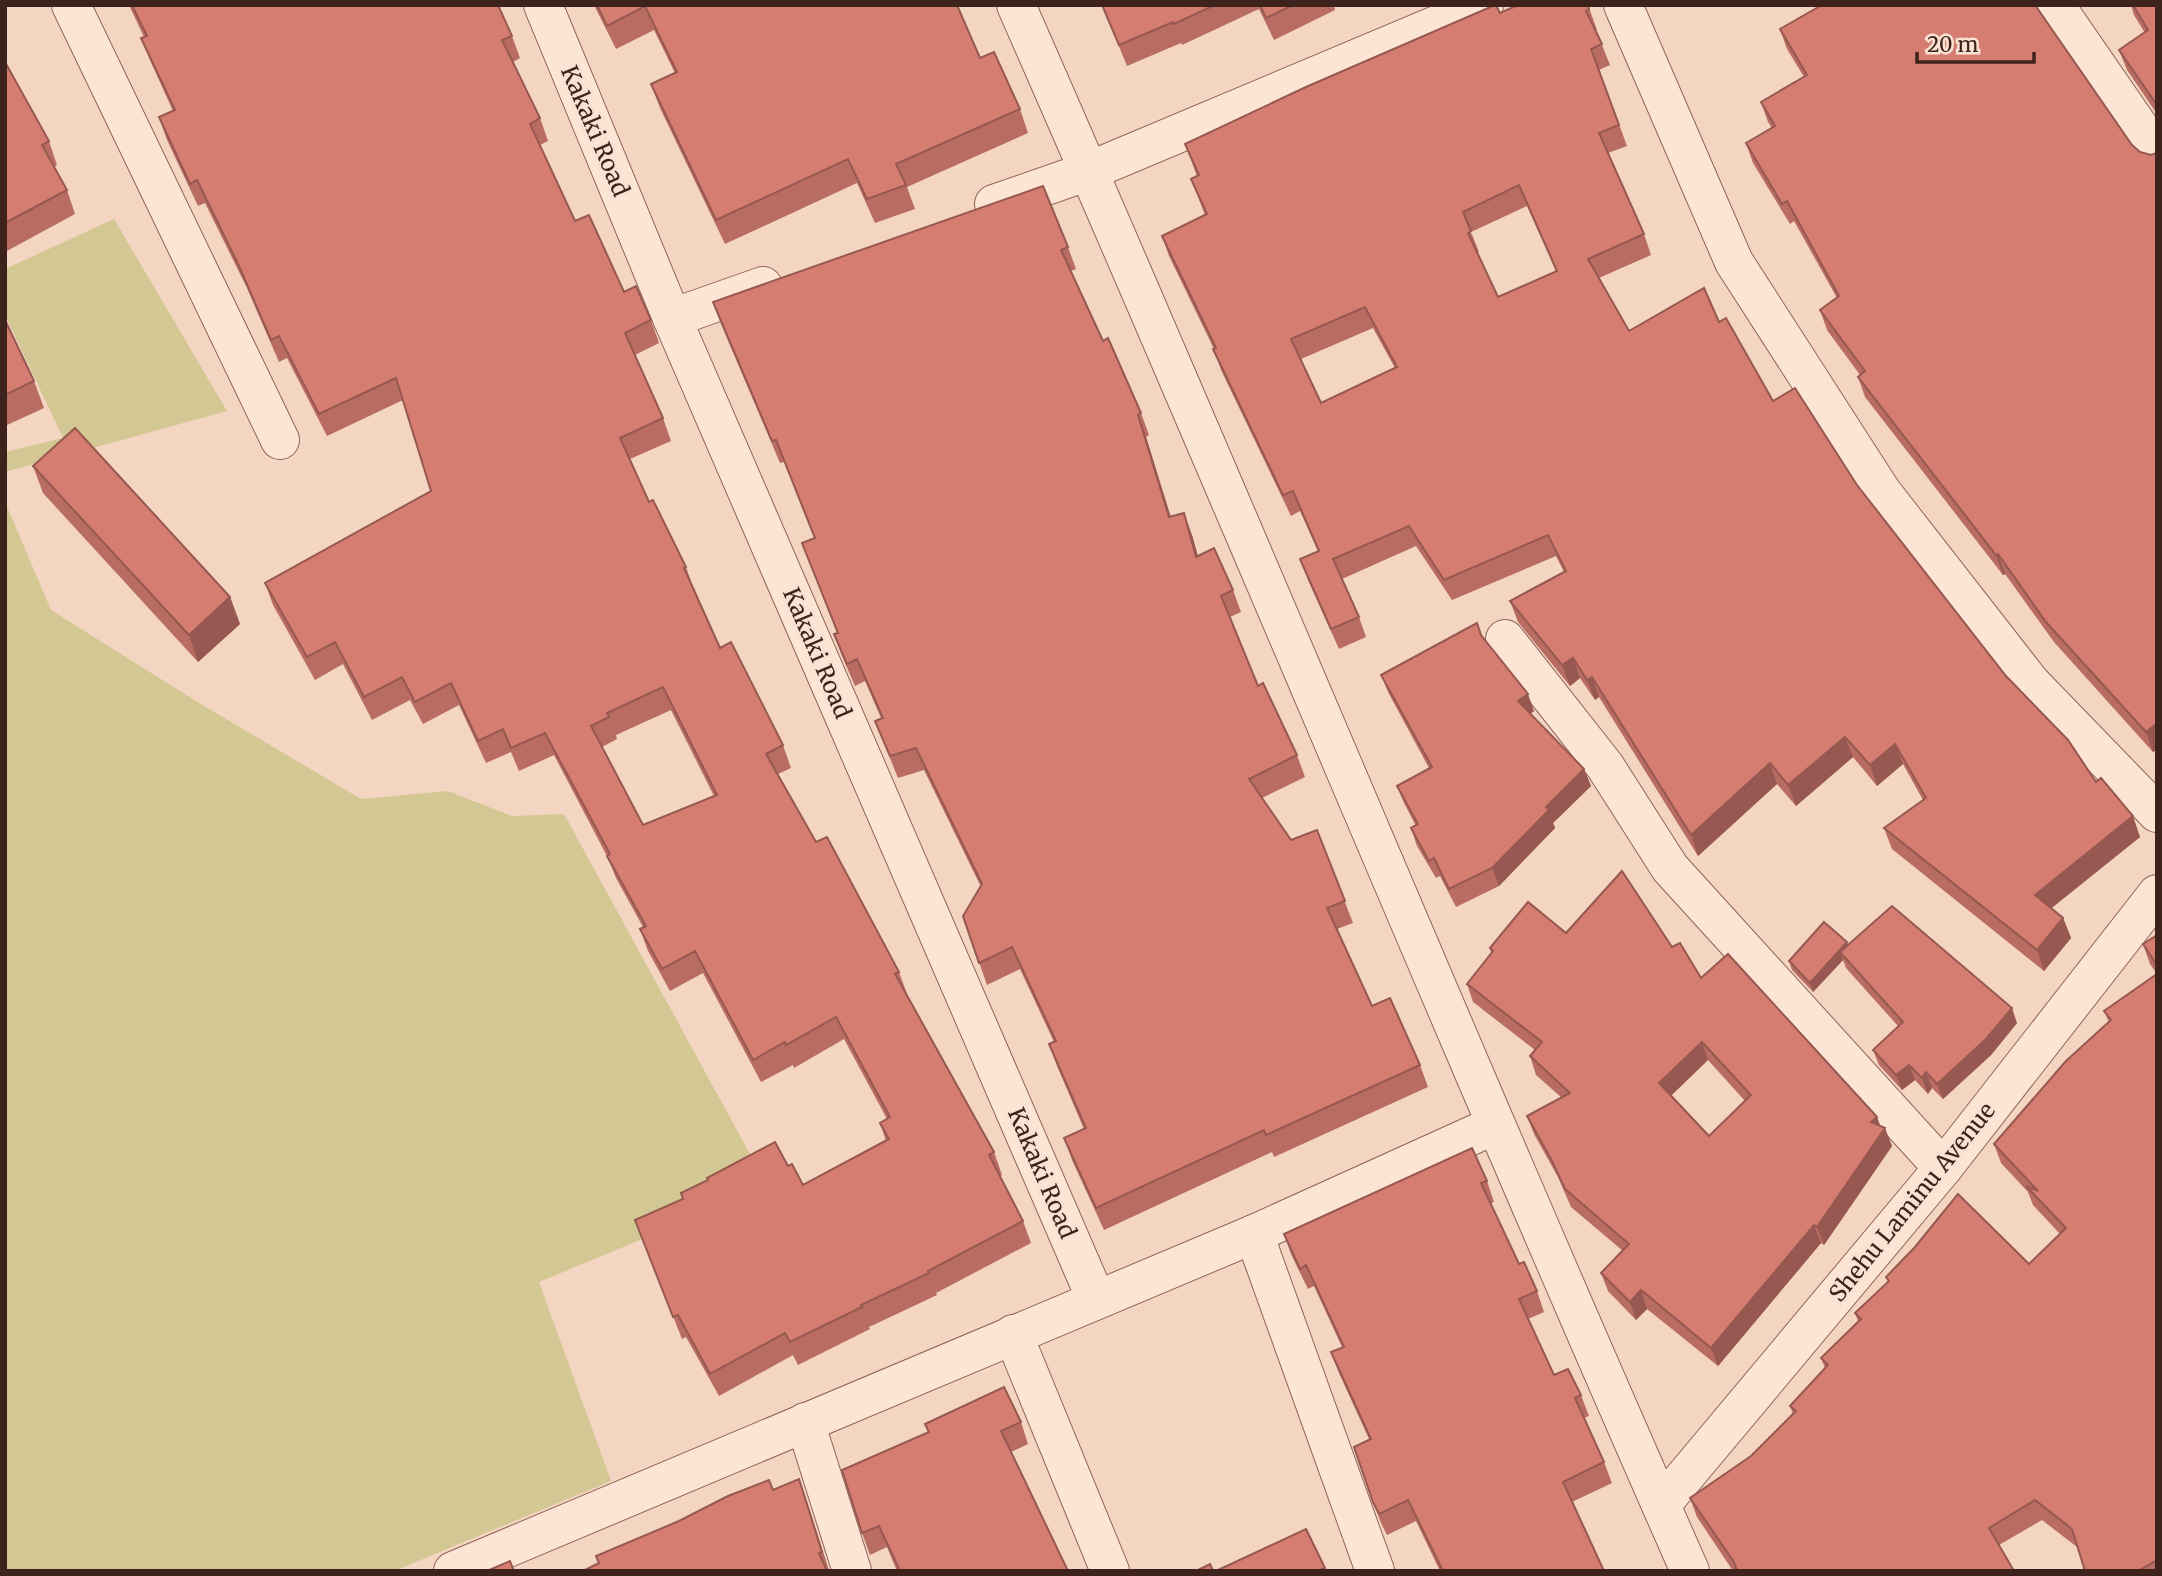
<svg xmlns="http://www.w3.org/2000/svg" width="2162" height="1576" viewBox="0 0 2162 1576" font-family="Merriweather,serif">
	<rect width="100%" height="100%" fill="#f3d5c1"/>
	<g fill="#d3c793">
		<polygon points="114,219 227,411 5,472 5,452 63,438 5,315 5,269"/>
		<polygon points="5,502 51,610 199,703 361,799 448,791 512,816 564,814 768,1187 539,1282 611,1481 394,1571 5,1571"/>
	</g>
	<g fill="none" stroke-linecap="round" stroke-linejoin="round">
		<g stroke="#906356" stroke-width="40">
			<g id="minor">
				<polyline points="71,5 280,440"/>
				<polyline points="543,5 672,318 1096,1299"/>
				<path d="M1016,5C1245,525 1460,1051 1690,1571"/>
				<polyline points="1623,5 1734,262 1882,492 2031,683 2157,813"/>
				<polyline points="2055,5 2157,153"/>
				<polyline points="994,204 1089,171 1484,5"/>
				<polyline points="672,318 763,286"/>
				<polyline points="1505,639 1605,766 1670,868 1943,1168"/>
				<polyline points="1254,1234 1375,1571"/>
				<polyline points="1013,1334 1110,1571"/>
				<polyline points="805,1422 852,1571"/>
				<polyline points="1661,1505 1943,1168 2157,894"/>
				<polyline points="453,1571 1254,1234 1495,1125"/>
			</g>
		</g>
		<use href="#minor" stroke="#fde5d6" stroke-width="38"/>
	</g>
	<g fill="#b86c62" fill-rule="evenodd">
		<path d="M129,5H498L512,36L520,58L513,62L540,118L548,141L540,145L575,221L624,292L651,320L659,343L635,355L663,418L671,441L630,459L649,502L686,567L694,590L720,648L783,745L791,768L778,774L816,842L899,972L907,994L994,1152L1002,1175L1000,1176L1023,1221L1031,1243L936,1293L937,1295L869,1327L870,1329L798,1365L793,1355L719,1396L686,1337L682,1339L635,1220L683,1199L681,1193L788,1166L803,1185L886,1141L880,1123L887,1119L844,1039L794,1068L793,1065L761,1082L703,973L670,991L648,951L640,929L643,927L616,878L608,858L554,755L519,771L511,752L486,763L459,705L423,724L410,700L372,720L343,664L315,680L273,605L265,583L431,491L403,400L327,436L287,358L279,362L247,288L205,203L198,206L167,140L159,117L173,111L150,60L141,38L144,37ZM671,710L714,796L643,825L602,747L617,739L616,735Z"/>
		<polygon points="594,5 957,5 980,58 1020,109 1028,133 907,187 915,209 875,223 857,183 725,244 660,108 651,84 675,73 654,30 616,49"/>
		<polygon points="1102,5 1334,5 1335,10 1274,40 1259,9 1182,45 1181,43 1127,66"/>
		<path d="M1588,5L1597,30H1596L1610,65L1599,70L1627,146L1608,153L1644,234L1651,255L1599,278L1629,331L1719,322L1773,401L1857,485L2006,676L2140,837L2051,908L2063,918L2071,938L2044,971L1892,849L1884,828L1923,800L1903,764L1877,786L1853,757L1796,806L1777,784L1698,856L1599,697L1595,700L1580,678L1570,686L1518,622L1510,601L1564,572L1556,556L1452,600L1416,546L1342,579L1359,617L1366,637L1339,649L1308,580L1300,559L1318,551L1300,511L1291,516L1221,370L1214,349L1169,256L1162,236L1205,215L1191,179L1197,176L1185,144L1500,13ZM1527,206L1556,271L1498,297L1477,252H1479L1471,232ZM1373,328L1395,368L1321,403L1301,359Z"/>
		<polygon points="2131,5 2157,5 2157,114 2127,70 2119,50 2145,33 2134,15"/>
		<polygon points="1780,29 2132,145 2140,152 2151,155 2157,153 2157,749 2153,752 2054,642 2005,574 2003,575 1865,397 1858,377 1860,375 1827,330 1820,310 1837,298 1794,221 1790,224 1753,163 1746,143 1772,128 1768,122 1761,102 1804,77 1787,49"/>
		<polygon points="5,62 49,141 57,165 54,167 67,190 75,214 5,252"/>
		<polygon points="1068,247 1076,269 1071,271 1103,341 1141,413 1149,435 1146,437 1171,517 1192,535 1198,556 1233,590 1241,612 1230,617 1258,686 1297,755 1305,777 1262,798 1291,840 1317,830 1353,923 1337,929 1372,1006 1420,1065 1428,1087 1274,1157 1272,1152 1104,1230 1072,1160 1064,1138 1084,1129 1057,1066 1049,1044 1054,1042 1020,969 987,985 963,916 981,887 924,770 898,778 875,721 881,718 865,681 855,686 842,656 834,634 837,633 802,543 814,538 784,462 780,463 721,324 713,302"/>
		<polygon points="5,320 34,381 44,408 5,426"/>
		<polygon points="33,466 230,597 240,624 198,662 43,493"/>
		<polygon points="1481,635 1534,711 1530,714 1584,769 1591,786 1553,823 1555,828 1499,886 1456,907 1440,876 1436,878 1417,846 1411,828 1416,826 1404,803 1397,786 1429,768 1388,692 1381,675"/>
		<path d="M1566,933L1672,947L1701,978L1877,1117L1880,1125L1892,1146L1824,1245L1821,1243L1718,1366L1647,1309L1636,1320L1608,1291L1601,1273L1623,1251L1571,1207L1558,1177L1534,1134L1527,1116L1562,1098L1536,1075L1530,1056L1535,1050L1473,1002L1467,984L1491,953L1490,948ZM1708,1060L1745,1101L1709,1136L1671,1096Z"/>
		<polygon points="2157,935 2157,974 2150,964 2143,944"/>
		<polygon points="1847,942 1848,945 2017,1023 1991,1055 1943,1099 1932,1088 1928,1094 1915,1080 1902,1090 1879,1065 1873,1050 1898,1026 1846,968 1843,960 1813,992 1792,970 1789,961"/>
		<polygon points="2157,974 2157,1571 2085,1571 2077,1547 2042,1520 1999,1545 2014,1571 1733,1571 1697,1517 1690,1498 1751,1456 1793,1414 1790,1406 1825,1368 1821,1358 1858,1321 1855,1313 1888,1282 1886,1277 2029,1264 2060,1234 2033,1205 2028,1192 2001,1163 1994,1144 2109,1022 2104,1011"/>
		<polygon points="1487,1181 1494,1202 1491,1203 1519,1264 1537,1291 1544,1312 1528,1319 1554,1375 1581,1395 1589,1416 1584,1418 1604,1462 1612,1483 1572,1502 1604,1571 1440,1571 1416,1521 1387,1535 1381,1523 1354,1447 1369,1439 1339,1373 1331,1352 1342,1347 1314,1286 1308,1289 1291,1254 1284,1234"/>
		<polygon points="1021,1422 1028,1444 1011,1452 1068,1571 897,1571 887,1547 870,1555 862,1533 928,1432 925,1424"/>
		<polygon points="773,1490 806,1499 829,1571 583,1571"/>
	</g>
	<g fill="#965850">
		<polygon points="1138,415 1146,437 1177,539 1169,517"/>
		<polygon points="1184,513 1192,535 1204,579 1196,557"/>
		<polygon points="1998,554 2005,574 2003,575 1996,555"/>
		<polygon points="230,597 240,624 198,662 189,635"/>
		<polygon points="1573,658 1580,678 1570,686 1562,665"/>
		<polygon points="1592,677 1599,697 1595,700 1587,680"/>
		<polygon points="1528,694 1534,711 1524,719 1518,701"/>
		<polygon points="2156,723 2157,749 2153,752 2146,732"/>
		<polygon points="1845,737 1853,757 1796,806 1788,785"/>
		<polygon points="1895,744 1903,764 1877,786 1870,765"/>
		<polygon points="1770,763 1777,784 1698,856 1691,835"/>
		<polygon points="1584,769 1591,786 1553,823 1555,828 1499,886 1492,868 1546,807"/>
		<polygon points="2133,816 2140,837 2043,915 2035,895"/>
		<polygon points="2063,918 2071,938 2044,971 2037,950"/>
		<polygon points="1847,942 1850,952 1840,952 1843,960 1813,992 1810,983"/>
		<polygon points="2012,1008 2017,1023 1991,1055 1943,1099 1937,1084"/>
		<polygon points="1702,1042 1708,1060 1665,1101 1659,1083"/>
		<polygon points="1909,1065 1915,1080 1902,1090 1896,1075"/>
		<polygon points="1926,1072 1932,1088 1928,1094 1922,1078"/>
		<polygon points="1877,1117 1882,1132 1885,1128 1892,1146 1824,1245 1817,1227 1871,1122"/>
		<polygon points="1814,1225 1821,1243 1718,1366 1711,1348"/>
		<polygon points="1641,1290 1647,1309 1636,1320 1630,1302"/>
		<polygon points="799,1479 806,1499 829,1571 822,1552"/>
	</g>
	<g fill="#d67d72" stroke="#965850" stroke-width="2" fill-rule="evenodd">
		<path d="M132,5H498L512,36L502,40L540,118L530,124L575,221L589,215L624,292L636,286L651,320L625,333L663,418L620,438L649,502L653,500L686,567L684,568L720,648L731,642L783,745L766,754L816,842L827,837L899,972L895,974L994,1152L989,1155L1023,1221L928,1271L929,1273L861,1305L862,1307L790,1342L785,1333L710,1374L678,1315L673,1317L635,1220L683,1199L681,1193L708,1180L707,1178L775,1142L788,1166L792,1164L803,1185L889,1139L880,1123L890,1117L836,1017L786,1045L785,1042L753,1060L695,951L662,969L640,929L646,926L607,856L610,854L545,733L511,748L503,729L478,741L451,683L415,702L402,677L364,697L335,642L307,657L265,583L431,491L396,378L319,414L279,336L271,340L239,266L197,180L190,184L159,117L175,110L141,38L147,36ZM663,687L717,795L643,825L591,726L609,717L607,713Z"/>
		<polygon points="597,5 957,5 980,58 994,52 1020,109 896,164 906,185 867,199 848,159 716,220 651,84 677,72 645,6 607,26"/>
		<polygon points="1102,5 1215,5 1174,24 1173,22 1119,45"/>
		<polygon points="1260,5 1293,5 1266,18"/>
		<path d="M1495,5H1496L1500,13L1518,5H1588L1589,9L1586,11L1602,44L1591,49L1619,125L1599,133L1644,234L1588,259L1629,331L1704,288L1719,322L1726,318L1773,401L1795,388L1857,485L2006,676L2068,740L2096,782L2101,778L2133,816L2035,895L2063,918L2037,950L1884,828L1926,798L1895,744L1870,765L1845,737L1788,785L1770,763L1691,835L1592,677L1587,680L1573,658L1562,665L1510,601L1566,571L1548,535L1444,580L1409,526L1333,559L1359,617L1331,629L1300,559L1319,551L1293,491L1283,495L1213,349L1216,348L1162,236L1207,214L1191,179L1199,175L1185,144L1306,87ZM1519,185L1557,271L1498,297L1468,233L1471,231L1463,212ZM1365,307L1397,367L1321,403L1291,339Z"/>
		<polygon points="1822,5 2035,5 2132,145 2140,152 2151,155 2157,153 2157,723 2146,732 2046,622 1998,554 1996,555 1858,377 1865,371 1820,310 1839,296 1787,201 1782,204 1746,143 1775,126 1761,102 1807,75 1780,29"/>
		<polygon points="2133,5 2157,5 2157,105 2119,50 2148,30"/>
		<polygon points="5,62 49,141 42,145 67,190 5,223"/>
		<polygon points="1043,186 1068,247 1061,250 1103,341 1108,338 1141,413 1138,415 1169,517 1184,513 1196,557 1214,548 1233,590 1221,596 1258,686 1263,683 1297,755 1249,779 1291,840 1317,830 1345,901 1327,908 1372,1006 1390,998 1420,1065 1266,1135 1264,1130 1096,1208 1064,1138 1086,1128 1049,1044 1056,1041 1012,947 979,963 963,916 982,884 916,748 890,756 875,721 883,718 857,659 847,664 834,634 838,633 802,543 815,538 776,440 772,441 713,302"/>
		<polygon points="5,320 34,381 5,395"/>
		<polygon points="75,428 230,597 189,635 33,466"/>
		<polygon points="1477,623 1481,635 1528,694 1518,701 1584,769 1546,807 1549,810 1492,868 1449,889 1434,858 1429,861 1411,828 1418,824 1397,786 1432,767 1381,675"/>
		<path d="M1622,871L1672,947L1680,943L1701,978L1728,954L1877,1117L1871,1122L1885,1128L1817,1227L1814,1225L1711,1348L1641,1290L1630,1302L1601,1273L1629,1244L1565,1189L1551,1159L1527,1116L1570,1093L1530,1056L1542,1042L1467,984L1493,951L1490,948L1528,902L1566,933ZM1702,1042L1751,1095L1709,1136L1659,1083Z"/>
		<polygon points="1892,906 2012,1008 1986,1039 1937,1084 1926,1072 1922,1078 1909,1065 1896,1075 1873,1050 1903,1022 1840,952"/>
		<polygon points="1824,922 1847,942 1810,983 1789,961"/>
		<polygon points="2157,935 2157,965 2143,944"/>
		<polygon points="2157,974 2157,1560 2138,1571 2085,1571 2072,1529 2035,1500 1989,1528 2014,1571 1737,1571 1734,1562 1690,1498 1751,1456 1796,1411 1790,1406 1828,1365 1821,1358 1861,1319 1855,1313 1889,1281 1886,1277 1915,1247 1958,1194 2029,1264 2066,1228 2026,1186 2038,1191 1994,1144 2066,1061 2111,1020 2104,1011"/>
		<polygon points="1472,1148 1487,1181 1481,1183 1519,1264 1524,1262 1537,1291 1519,1299 1554,1375 1568,1369 1581,1395 1575,1398 1604,1462 1563,1482 1604,1571 1443,1571 1408,1500 1379,1514 1373,1502 1354,1447 1371,1439 1331,1352 1344,1347 1306,1265 1300,1269 1284,1234"/>
		<polygon points="1004,1387 1021,1422 1001,1431 1068,1571 900,1571 879,1526 862,1533 842,1470 929,1432 925,1424"/>
		<polygon points="799,1479 822,1552 819,1553 827,1571 583,1571 599,1563 596,1556 679,1521 728,1496 769,1480 773,1490"/>
		<polygon points="1306,1529 1325,1568 1318,1571 1216,1571"/>
		<polygon points="510,1561 514,1571 487,1571"/>
		<polygon points="1210,1564 1213,1571 1196,1571"/>
	</g>
	<g text-anchor="middle" stroke-width="6" stroke-linejoin="round" paint-order="stroke">
		<g font-size="23" fill="#3e221c" stroke="#fae2d2">
			<text transform="translate(595 131) rotate(67)" y="8">Kakaki Road</text>
			<text transform="translate(817 653) rotate(67)" y="8">Kakaki Road</text>
			<text transform="translate(1042 1173) rotate(67)" y="8">Kakaki Road</text>
			<text transform="translate(1912 1202) rotate(-51)" y="8">Shehu Laminu Avenue</text>
		</g>
	</g>
	<rect width="2162" height="1576" fill="none" stroke="#3e221c" stroke-width="14"/>
	<path d="M1917 52v10h117v-10" fill="none" stroke="#3e221c" stroke-width="3.5"/>
	<text x="1927" y="52" font-size="21" fill="#3e221c" stroke="#fae2d2" stroke-width="5" paint-order="stroke">20 m</text>
</svg>
